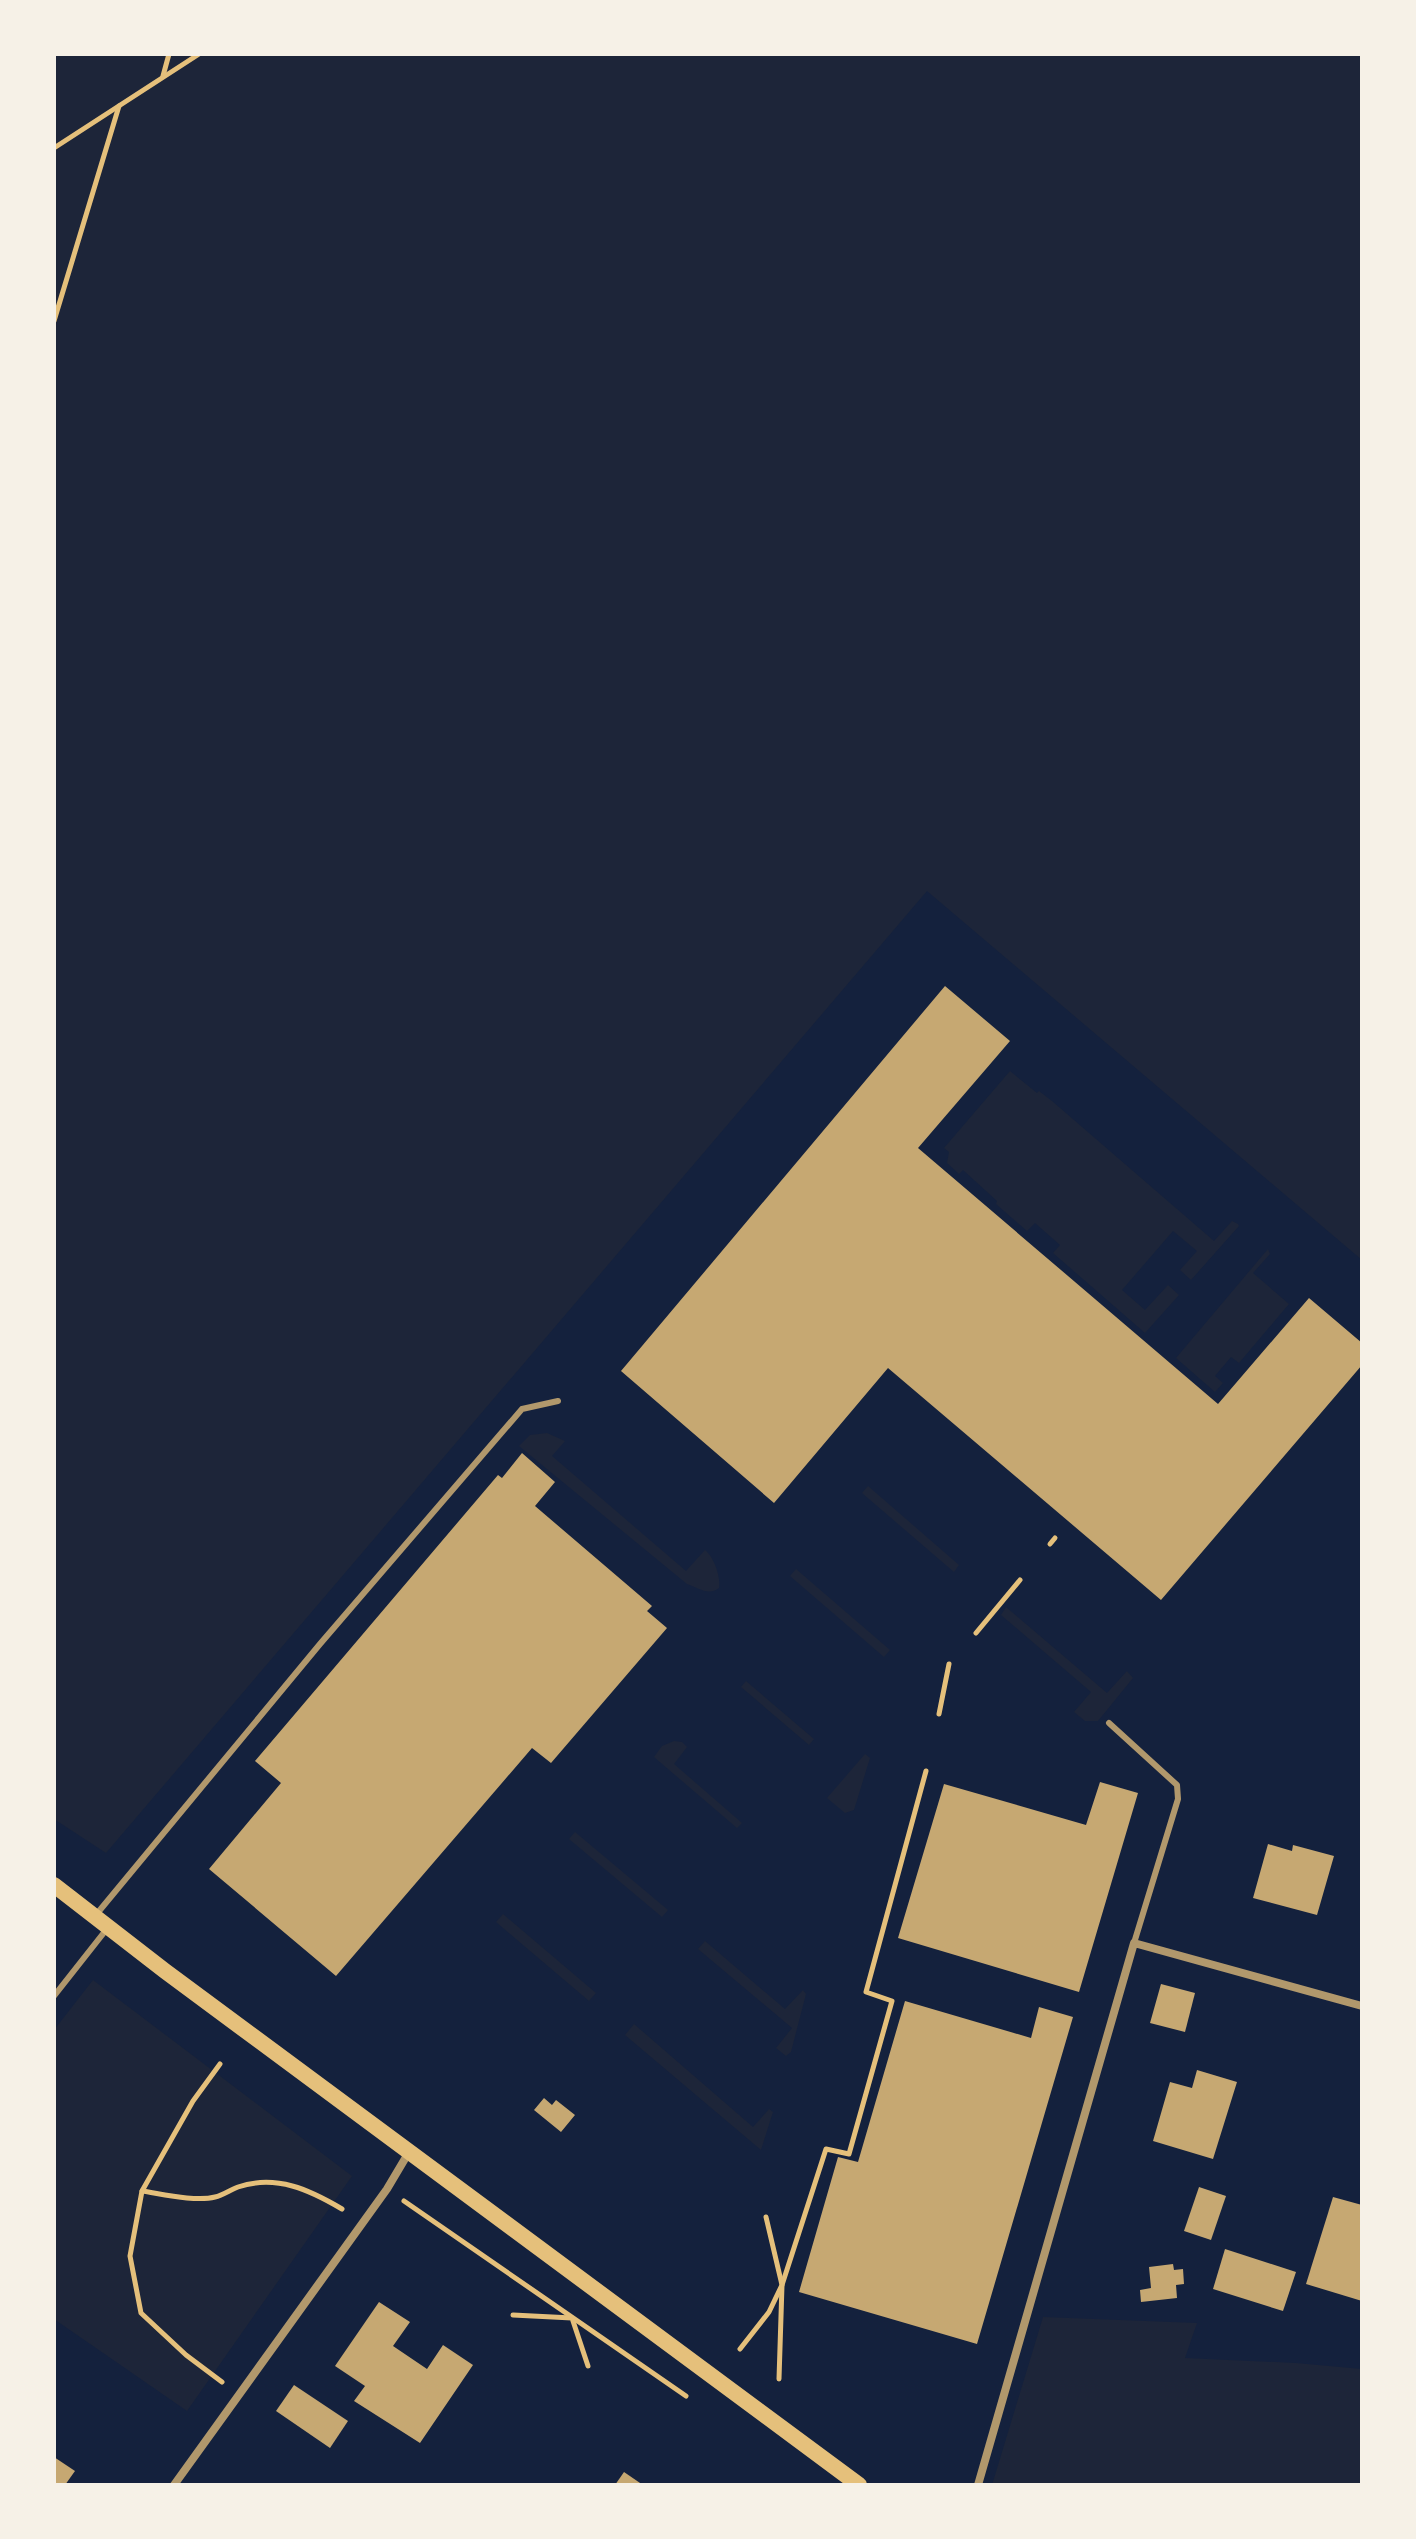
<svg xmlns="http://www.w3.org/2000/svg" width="1416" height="2539" viewBox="0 0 1416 2539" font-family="'Archivo Narrow',sans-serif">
	<rect width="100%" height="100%" fill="#14213d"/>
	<g fill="#1d2539">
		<polygon points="54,54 1362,54 1362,1260 927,891 106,1853 54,1819"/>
		<polygon points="1010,1071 1037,1093 1039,1091 1052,1101 1214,1241 1232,1221 1238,1224 1239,1226 1191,1280 1180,1270 1197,1251 1173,1231 1122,1290 1145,1310 1168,1285 1179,1295 1145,1333 1053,1253 1060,1245 1035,1223 1027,1231 996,1204 997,1201 963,1170 959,1174 947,1163 949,1152 944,1148"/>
		<polygon points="1268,1249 1270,1254 1253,1273 1289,1304 1239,1363 1231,1357 1215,1376 1223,1383 1215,1392 1176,1358"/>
		<path d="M547,1433L565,1441L552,1456L686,1571L705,1550C714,1557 721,1577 719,1588C709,1596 698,1588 687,1584L519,1446L530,1435Z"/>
		<polygon points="868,1486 959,1565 954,1572 862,1493"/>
		<polygon points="796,1569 890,1650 884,1657 790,1576"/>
		<polygon points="1006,1607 1107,1693 1127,1671 1133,1678 1098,1721 1085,1721 1074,1712 1091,1692 1001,1615"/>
		<polygon points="746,1681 814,1739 809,1745 741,1687"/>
		<polygon points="674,1741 682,1742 687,1747 674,1764 742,1823 737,1828 654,1757 662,1746"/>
		<polygon points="865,1754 870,1758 854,1810 845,1813 827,1798"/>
		<polygon points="575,1832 668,1910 662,1917 569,1839"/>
		<polygon points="503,1914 596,1993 589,2001 496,1922"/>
		<polygon points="705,1941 785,2009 803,1990 806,1994 791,2052 786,2056 776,2048 792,2028 698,1949"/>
		<polygon points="93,1980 352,2176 187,2411 54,2319 54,2030"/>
		<polygon points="634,2024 753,2127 769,2109 773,2112 761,2150 625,2035"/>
		<polygon points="1043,2317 1197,2323 1185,2358 1296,2363 1362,2369 1362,2485 992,2485"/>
	</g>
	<g fill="#c6a872">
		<polygon points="945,986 1010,1041 918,1148 1218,1404 1309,1298 1362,1343 1362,1365 1161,1600 888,1368 774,1503 621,1371"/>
		<polygon points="522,1453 555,1482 535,1506 652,1606 647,1611 667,1628 551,1763 532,1748 336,1976 209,1869 281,1783 255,1761 498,1475 502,1478"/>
		<polygon points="1100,1782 1138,1793 1079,1992 898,1938 944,1784 1086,1825"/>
		<polygon points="1268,1844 1292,1851 1293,1845 1334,1856 1317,1915 1253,1898"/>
		<polygon points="1161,1984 1195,1993 1185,2032 1150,2023"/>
		<polygon points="905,2001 1031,2038 1039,2007 1073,2017 977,2344 799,2292 838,2157 858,2162"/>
		<polygon points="1197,2070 1237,2082 1213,2159 1153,2141 1170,2082 1192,2088"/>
		<polygon points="544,2098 552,2105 556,2100 575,2115 561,2132 534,2110"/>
		<polygon points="1199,2187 1226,2196 1211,2240 1184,2231"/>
		<polygon points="1333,2197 1362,2205 1362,2301 1306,2284"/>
		<polygon points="1225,2249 1296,2272 1283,2311 1213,2289"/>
		<polygon points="1173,2264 1174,2270 1183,2269 1184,2284 1176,2285 1177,2298 1141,2302 1140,2290 1151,2288 1149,2267"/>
		<polygon points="379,2302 410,2322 393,2346 427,2369 443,2345 473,2365 420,2443 354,2401 365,2386 335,2366"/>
		<polygon points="294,2385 348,2421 330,2448 276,2411"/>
		<polygon points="54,2457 75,2471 65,2485 54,2485"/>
		<polygon points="624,2472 643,2485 615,2485"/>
	</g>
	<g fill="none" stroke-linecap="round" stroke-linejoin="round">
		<g stroke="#e5c07b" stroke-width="5">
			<polyline points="163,76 169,54"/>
			<polyline points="54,148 199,54"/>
			<polyline points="54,321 119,106"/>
			<polyline points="1050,1544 1055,1538"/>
			<polyline points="976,1633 1020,1580"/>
			<polyline points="939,1714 949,1664"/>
			<polyline points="220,2064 193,2101 142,2191 130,2256 141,2313 186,2355 222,2382"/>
			<path d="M142,2191C162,2194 196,2202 215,2197C223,2195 230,2190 238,2187C276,2174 310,2190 342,2209"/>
			<polyline points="404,2201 686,2396"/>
			<polyline points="766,2217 782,2285 779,2379"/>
			<polyline points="513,2315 572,2318 588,2366"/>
			<polyline points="740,2349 769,2312 782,2285 826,2149 849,2154 892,2001 866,1992 926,1771"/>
		</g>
		<g stroke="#b1986c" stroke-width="6">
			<polyline points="1109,1723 1177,1785 1178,1799 1134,1943"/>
			<polyline points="95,1916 320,1644 522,1409 558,1401"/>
			<polyline points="54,1996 106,1930"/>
		</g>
		<g stroke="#b1986c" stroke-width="8">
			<polyline points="174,2485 387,2189 409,2152"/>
			<polyline points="978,2485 1134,1943 1362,2006"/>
		</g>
		<polyline stroke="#e5c07b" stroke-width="16" points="54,1885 165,1971 859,2485"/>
	</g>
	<rect width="1416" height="2539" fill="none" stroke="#f6f1e7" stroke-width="112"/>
</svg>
